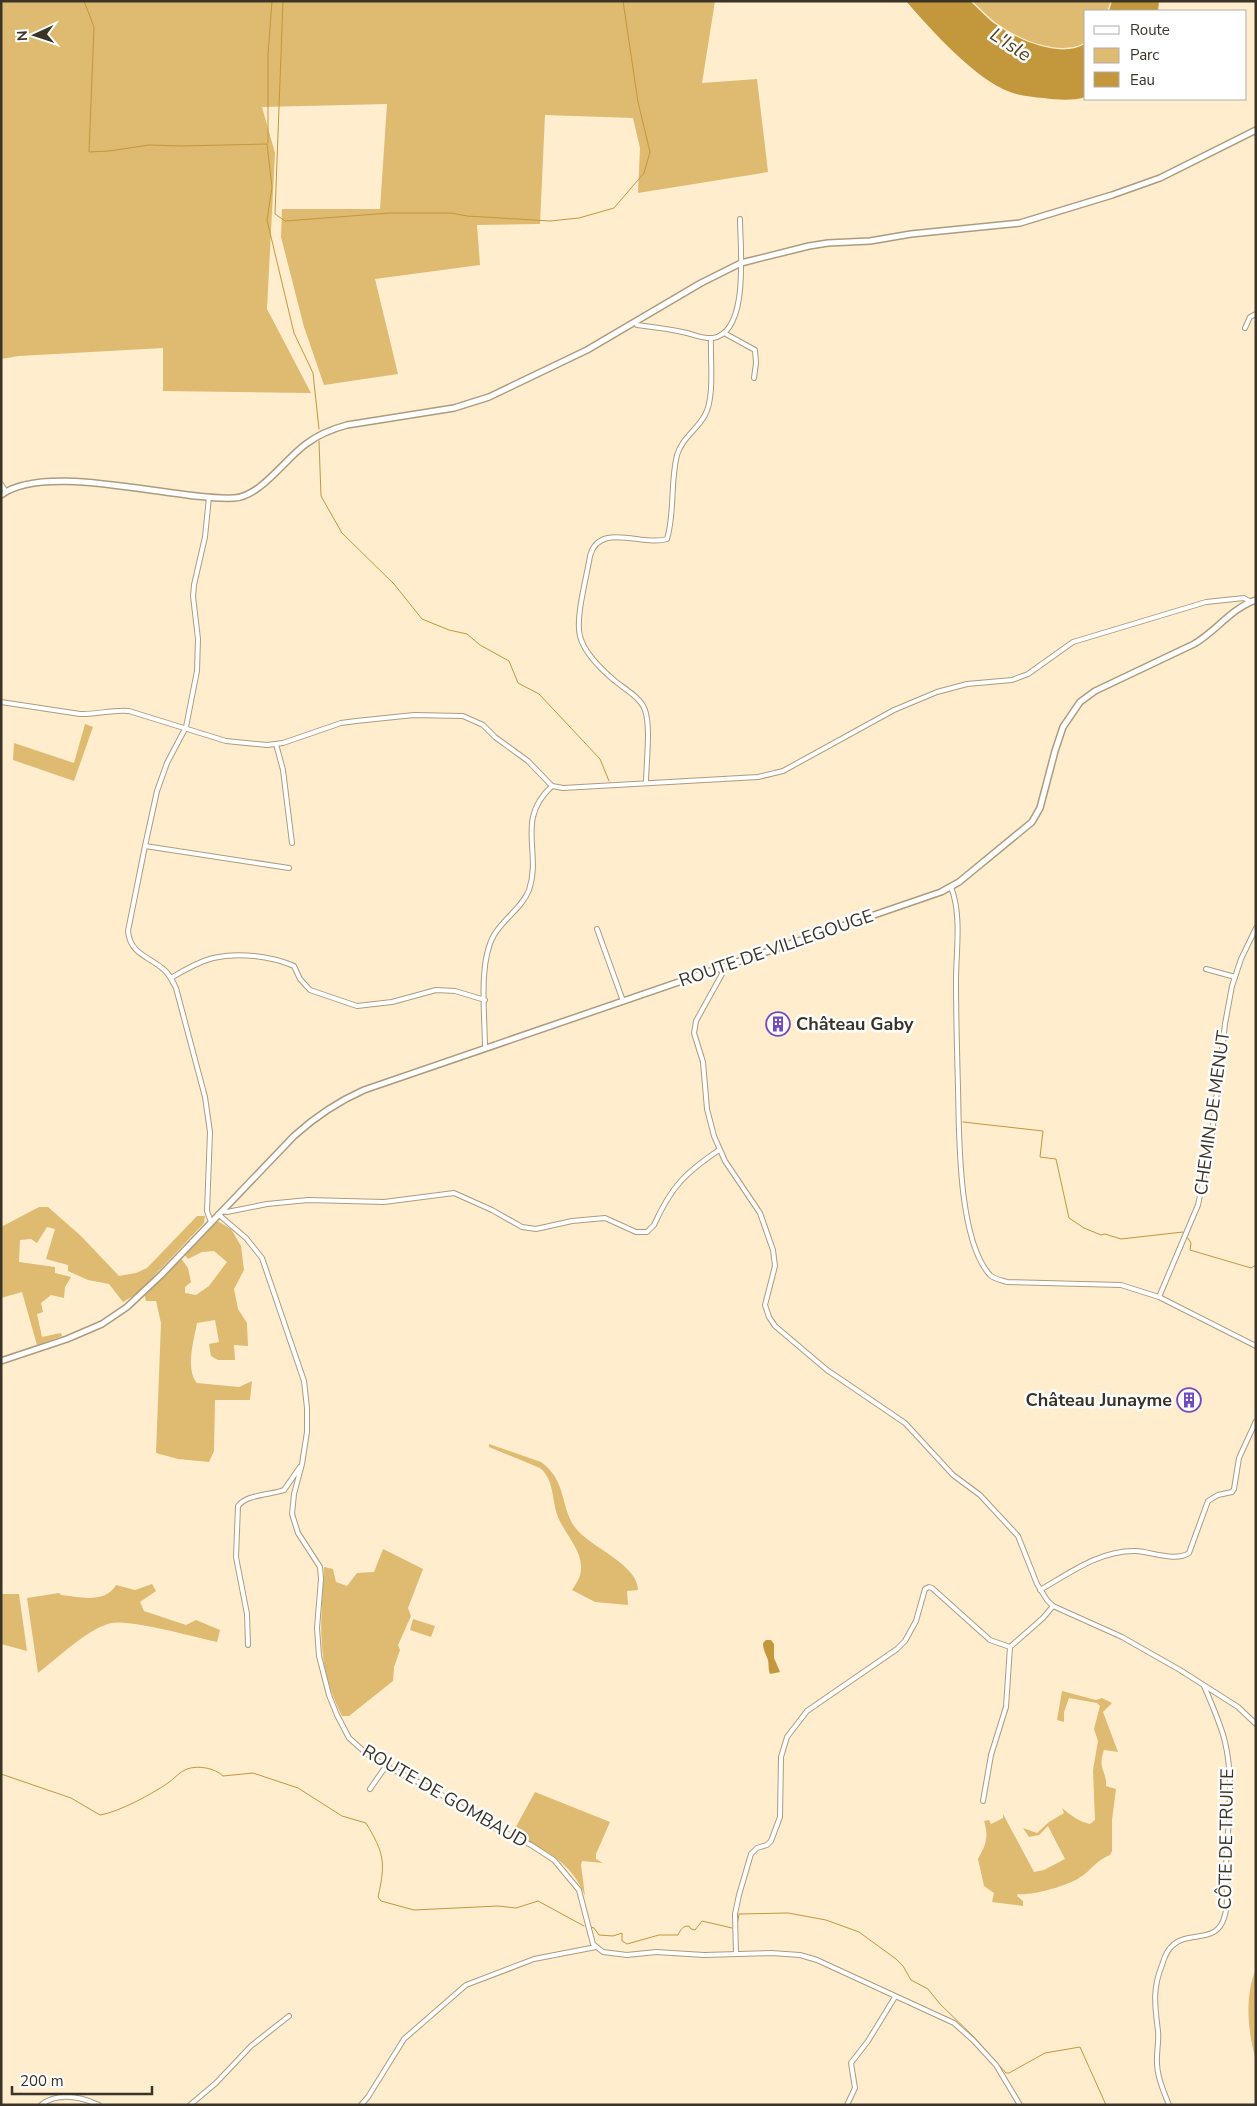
<svg xmlns="http://www.w3.org/2000/svg" width="1257" height="2106" viewBox="0 0 1257 2106" font-family="'Nunito Sans',sans-serif">
	<rect width="100%" height="100%" fill="#ffedcd"/>
	<g fill="#dfba71">
		<polygon points="1,1 715,1 702,83 757,79 768,172 638,193 640,148 633,118 545,115 540,224 477,225 480,265 375,279 398,374 324,385 304,327 281,237 282,209 380,209 387,104 262,107 275,153 267,309 311,393 163,391 163,348 19,356 1,359"/>
		<path d="M972,1H1111L1107,11H1086V42C1059,59 1010,36 989,17C983,12 978,6 972,1Z"/>
		<polygon points="85,724 93,727 74,781 13,760 14,743 74,763"/>
		<polygon points="39,1207 48,1207 81,1236 119,1276 136,1273 147,1268 197,1216 205,1216 204,1223 138,1293 123,1302 109,1284 88,1280 68,1271 68,1265 46,1259 55,1229 47,1227 37,1243 31,1239 20,1240 19,1262 55,1267 55,1273 71,1277 65,1287 64,1298 51,1295 41,1303 43,1312 37,1314 42,1337 61,1333 62,1336 37,1345 22,1292 1,1298 1,1227"/>
		<path d="M216,1220L231,1229L241,1246L244,1270L234,1289L238,1309L247,1323L248,1346L234,1345L235,1360H218L211,1356L209,1344L219,1342L215,1320L197,1323C194,1340 185,1369 197,1383L239,1387L252,1381L250,1400H215L214,1451L209,1462L178,1459L156,1453L161,1323L156,1301H146L144,1293L153,1288L180,1257L188,1268L191,1282L185,1287V1293L196,1295L209,1286L227,1262L214,1251L202,1252L188,1259L184,1254Z"/>
		<path d="M489,1444L541,1462C569,1482 559,1512 579,1532C594,1548 638,1566 638,1590L627,1591L628,1605L595,1602L572,1590C576,1584 581,1577 581,1569C582,1547 561,1531 556,1511C552,1495 553,1479 540,1468L489,1447Z"/>
		<path d="M383,1549L423,1569L408,1608L411,1616L398,1645L400,1650L394,1667L393,1681L349,1716H342C315,1662 321,1625 324,1567L333,1569L336,1582L347,1586L357,1573L374,1572Z"/>
		<path d="M152,1584L156,1591L140,1602L144,1611L186,1625L196,1620L220,1630L217,1642C194,1637 131,1619 111,1623C87,1629 58,1658 38,1673L27,1598L59,1593L61,1595C80,1597 105,1604 116,1585L135,1590Z"/>
		<polygon points="1,1594 19,1594 27,1651 1,1644"/>
		<polygon points="413,1619 435,1626 431,1637 410,1630"/>
		<path d="M1062,1691L1096,1700L1102,1698L1112,1703L1103,1712L1118,1752L1104,1750C1097,1770 1107,1770 1106,1786L1116,1789L1112,1820V1851L1110,1855C1096,1860 1091,1871 1079,1878C1067,1886 1031,1896 1018,1894L1017,1896L1023,1901V1906L992,1902L994,1893L984,1886L978,1859C986,1845 989,1837 984,1821L989,1820L991,1824L1003,1818V1814L1034,1872L1044,1870L1065,1859L1048,1826L1039,1835L1029,1837L1023,1828L1037,1833L1049,1822L1064,1813L1062,1808C1070,1815 1080,1822 1090,1824L1095,1820L1093,1770L1098,1741L1094,1729L1100,1706L1097,1703L1069,1698L1064,1712V1722L1057,1720Z"/>
		<path d="M535,1792L610,1822L596,1854V1859L603,1863L582,1861L581,1865L585,1896C572,1862 543,1848 512,1834Z"/>
		<path d="M1256,1969V2061C1248,2032 1244,1997 1256,1969Z"/>
	</g>
	<g fill="#c3973b">
		<path d="M906,1H970C977,7 983,14 990,20C1011,37 1060,61 1086,43V97C1073,101 1057,100 1044,98C1033,97 1020,96 1010,92C976,80 930,29 906,1Z"/>
		<polygon points="1112,1 1159,1 1158,11 1109,11"/>
		<path d="M766,1640H771L774,1644V1658L780,1672L770,1674C768,1668 769,1666 768,1660C766,1654 763,1650 763,1643Z"/>
	</g>
	<g fill="none" stroke-linecap="round" stroke-linejoin="round">
		<g stroke="#c3973b" stroke-width="1">
			<polyline points="84,1 94,27 89,152 109,151 149,145 182,146 267,144 272,187 267,220 294,333 313,373 319,429"/>
			<polyline points="283,1 275,214 285,221 390,213 451,213 467,216 550,221 579,218 614,208 644,173 650,152 638,102 623,1"/>
			<polyline points="268,143 268,55 272,1"/>
			<polyline points="319,441 321,496 342,533 394,584 422,619 449,630 467,634 480,645 509,661 518,683 539,694 600,759 609,781"/>
			<polyline points="963,1122 1043,1131 1040,1157 1056,1159 1069,1218 1084,1228 1101,1235 1105,1234 1121,1239 1183,1232 1184,1234"/>
			<polyline points="1187,1237 1191,1243 1190,1250 1251,1268 1256,1265"/>
			<path d="M1,1774L71,1798L100,1815C119,1812 152,1794 168,1783C174,1779 179,1772 187,1769C198,1765 215,1768 223,1776L253,1773L298,1788L342,1816L366,1823C384,1853 386,1862 378,1897L381,1901L414,1910L498,1906L516,1908L538,1901L584,1926"/>
			<polyline points="737,1925 739,1914 788,1913 826,1920 859,1932 896,1959 903,1966 911,1980 928,1989 940,2004 974,2037 1006,2073 1009,2073 1045,2053 1080,2047 1106,2105"/>
			<path d="M591,1927L594,1928L599,1935L613,1936L622,1933V1941L627,1944L659,1935H678C681,1929 683,1926 689,1926L691,1929L695,1930L702,1921L732,1928"/>
		</g>
		<g stroke="#ac9c7e" stroke-width="6">
			<g id="minor">
				<path d="M635,322L637,325C654,327 670,329 687,333C695,335 704,339 713,338C750,332 740,246 740,219"/>
				<polyline points="1245,328 1250,317 1256,314"/>
				<polyline points="724,333 755,350 756,363 754,378"/>
				<polyline points="1,484 6,492"/>
				<path d="M209,497L205,537L194,585L193,596L198,639L197,671L186,727L167,763L157,791L145,846L128,931C130,953 147,956 162,968C169,973 172,980 176,988L205,1097L210,1132L207,1211L211,1222"/>
				<path d="M1,702L80,714C96,715 113,709 129,711L226,741L267,745L283,743L341,723L356,721L414,715L463,716L483,725L495,737L528,761L552,786"/>
				<polyline points="276,744 283,770 292,843"/>
				<path d="M646,783C646,765 651,727 645,710C641,698 625,689 615,681C602,670 584,653 580,636C575,618 587,576 590,556C599,521 643,547 667,539C675,513 670,483 677,455C682,438 697,430 705,415C715,397 710,359 711,338"/>
				<polyline points="145,846 289,868"/>
				<path d="M951,887C962,915 956,951 956,981C956,1016 957,1052 958,1087C959,1134 958,1240 990,1275C994,1279 1001,1280 1007,1282L1121,1285L1159,1297L1256,1346"/>
				<polyline points="597,929 623,1001"/>
				<polyline points="721,967 722,974 696,1021 694,1033 703,1062 707,1109 714,1136 725,1161 760,1213 773,1250 775,1266 765,1305 769,1317 775,1326 827,1370 905,1423 953,1475 980,1495 1018,1536 1037,1584 1047,1600 1053,1606 1122,1637 1180,1670 1238,1707 1256,1724"/>
				<polyline points="1206,969 1235,977"/>
				<path d="M171,978C184,970 198,962 213,958C238,952 271,956 294,966L300,979L310,990L357,1006L392,1002L436,990L455,991L485,1000"/>
				<path d="M485,1048C485,1016 478,963 494,935C504,918 522,908 529,890C542,851 515,820 552,786L563,788L758,777L783,771L894,710L937,692L967,684L1012,680L1028,674L1073,642L1206,602L1244,598L1251,602"/>
				<path d="M222,1211L227,1212L267,1204L308,1200L384,1202L454,1193L492,1210L522,1227L536,1229L572,1221L605,1218L636,1232H647L654,1225C671,1187 685,1173 719,1150"/>
				<polyline points="218,1214 246,1238 262,1258 304,1381 307,1408 307,1432 302,1464 294,1494 292,1514 298,1533 320,1567 321,1579 317,1628 319,1656 329,1695 337,1715 349,1738 367,1754 386,1766 434,1790 487,1824 531,1845 554,1860 579,1890 593,1944 603,1952 627,1955 656,1952 704,1955 771,1953 800,1955 817,1960 954,2023 973,2040 996,2065 1020,2105"/>
				<polyline points="1159,1297 1198,1205 1211,1142 1225,1024 1232,986 1241,959 1256,928"/>
				<polyline points="284,1490 300,1467"/>
				<path d="M1040,1590C1070,1573 1100,1550 1136,1551C1152,1552 1175,1562 1189,1553L1208,1501L1218,1495L1232,1492L1234,1489L1239,1458L1256,1421"/>
				<path d="M248,1645L247,1614L236,1557L238,1506C247,1494 271,1495 284,1490"/>
				<polyline points="1010,1647 1043,1618 1053,1606"/>
				<polyline points="370,1789 386,1766"/>
				<polyline points="983,1801 991,1755 1006,1707 1010,1647"/>
				<polyline points="736,1954 735,1914 739,1895 751,1854 757,1848 767,1845 771,1841 780,1817 781,1757 787,1737 807,1711 897,1649 905,1641 916,1621 925,1589 929,1587 932,1588 990,1640 1010,1647"/>
				<path d="M41,2105C58,2092 81,2097 99,2105"/>
				<polyline points="190,2105 216,2083 251,2046 289,2016"/>
				<polyline points="361,2105 368,2097 404,2039 466,1985 534,1959 596,1947"/>
				<polyline points="847,2105 855,2088 851,2063 868,2041 895,1997"/>
				<path d="M1169,2105C1163,2090 1156,2074 1157,2058C1157,2049 1159,2040 1158,2031C1155,2006 1152,1990 1162,1965C1164,1958 1167,1950 1173,1945C1187,1932 1213,1942 1222,1923C1230,1907 1226,1887 1226,1870C1227,1828 1235,1784 1225,1742C1221,1725 1211,1702 1204,1686"/>
			</g>
		</g>
		<g stroke="#ac9c7e" stroke-width="8">
			<g id="tertiary">
				<path d="M1,495C47,461 176,501 234,498C260,497 285,459 306,444C319,434 332,429 347,425L454,408L489,397L587,350L701,283L741,263L809,246L828,243L870,241L911,234L1020,223L1112,195L1160,178L1256,130"/>
				<path d="M1,1361L67,1339L102,1324L127,1307L161,1275L294,1136C316,1116 337,1102 364,1090L941,892L959,882L1032,822L1040,808L1055,751L1063,727L1080,702L1095,691L1194,644C1215,632 1233,607 1256,600"/>
			</g>
		</g>
		<use href="#minor" stroke="#fff" stroke-width="4"/>
		<use href="#tertiary" stroke="#fff" stroke-width="5"/>
	</g>
	<defs>
		<g id="building-ring" transform="scale(1.25)"><circle r="9.5" fill="#fff" stroke="#6f4bc4" stroke-width="1.5"/><path d="M-4-6H4V6H1V3H-1V6H-4ZM-2.5-4.3h1.7v1.8h-1.7ZM.8-4.3h1.7v1.8H.8ZM-2.5-1h1.7V.8h-1.7ZM.8-1h1.7V.8H.8Z" fill="#6f4bc4"/></g>
	</defs>
	<g fill-rule="evenodd">
		<use href="#building-ring" x="778" y="1024"/>
		<use href="#building-ring" x="1189" y="1400"/>
	</g>
	<g text-anchor="middle" stroke-width="5" stroke-linejoin="round" paint-order="stroke">
		<g font-size="18" fill="#3a3327" stroke="#fff">
			<text transform="translate(776 948) rotate(-19)" y="6">ROUTE DE VILLEGOUGE</text>
			<text transform="translate(1212 1113) rotate(-82)" y="6">CHEMIN DE MENUT</text>
			<text transform="translate(445 1796) rotate(30)" y="6">ROUTE DE GOMBAUD</text>
			<text transform="translate(1226 1839) rotate(-89)" y="6">CÔTE DE TRUITE</text>
		</g>
		<g font-size="18" font-weight="bold" fill="#3a3327" stroke="#fff" text-anchor="start">
			<text x="796" y="1030">Château Gaby</text>
			<text x="1172" y="1406" text-anchor="end">Château Junayme</text>
		</g>
		<g font-size="19" font-style="italic" fill="#53401a" stroke="#fff">
			<text transform="translate(1011 44) rotate(33)" y="7">L'Isle</text>
		</g>
	</g>
	<rect width="1257" height="2106" fill="none" stroke="#3a3327" stroke-width="5"/>
	<rect x="1084" y="10" width="162" height="90" fill="#ffffff" stroke="#b0ada9"/>
	<rect x="1094" y="26" width="25" height="8" fill="#ffffff" stroke="#b0ada9"/>
	<text x="1130" y="35" font-size="15" fill="#3a3327">Route</text>
	<rect x="1094" y="48" width="25" height="15" fill="#dfba71" stroke="#b0ada9"/>
	<text x="1130" y="60" font-size="15" fill="#3a3327">Parc</text>
	<rect x="1094" y="72" width="25" height="15" fill="#c3973b" stroke="#b0ada9"/>
	<text x="1130" y="85" font-size="15" fill="#3a3327">Eau</text>
	<g transform="translate(35 35) rotate(267)" stroke="#ffffff" stroke-width="4" paint-order="stroke">
	<path d="M0-4L9 19L0 12L-9 19Z" fill="#3a3327"/>
	<text y="-8" font-size="14" font-weight="bold" text-anchor="middle" fill="#3a3327">N</text>
	</g>
	<path d="M12 2086v8h140v-8" fill="none" stroke="#3a3327" stroke-width="2.5"/>
	<text x="20" y="2086" font-size="15" fill="#3a3327" stroke="#ffffff" stroke-width="4" paint-order="stroke">200 m</text>
</svg>
